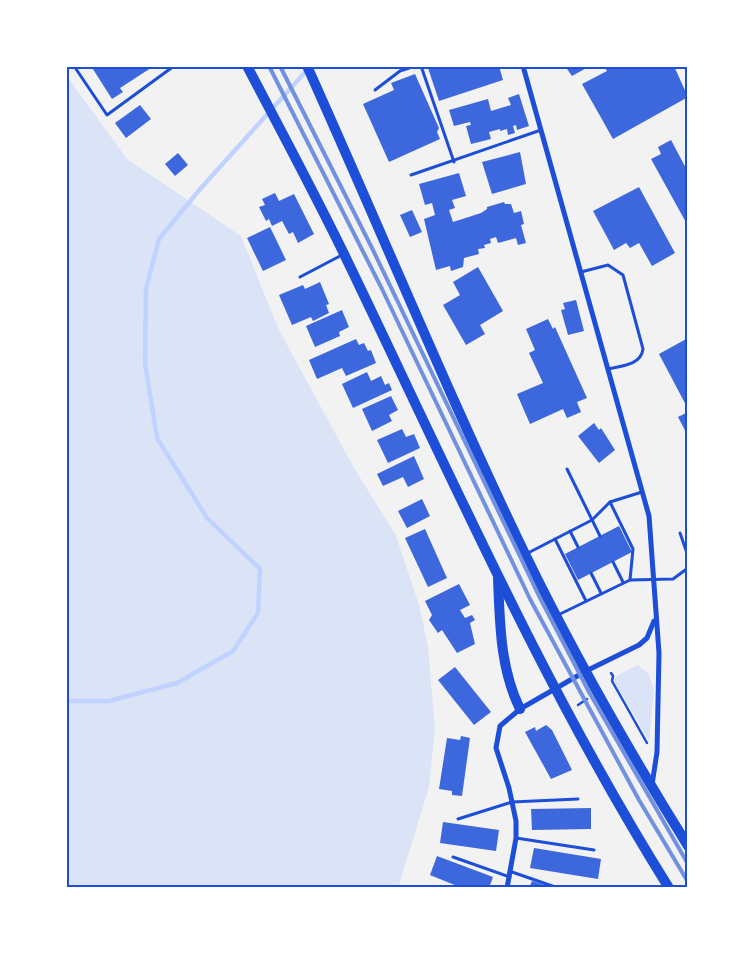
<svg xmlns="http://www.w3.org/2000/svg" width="754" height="954" viewBox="0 0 754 954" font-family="'Times New Roman',serif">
	<rect width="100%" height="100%" fill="#f2f2f2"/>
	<g fill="#dbe4f7">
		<polygon points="66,75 127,159 241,236 279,330 353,466 396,536 420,608 428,648 435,727 429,787 398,888 66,888"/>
		<polygon points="638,665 649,674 654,690 649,741 614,681 616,676"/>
	</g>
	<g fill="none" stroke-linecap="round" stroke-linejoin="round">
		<polyline stroke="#bfd3fe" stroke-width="4.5" points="66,701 109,701 177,683 233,651 258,613 260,569 207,518 157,438 145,363 146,289 159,239 201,188 307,70"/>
	</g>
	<g fill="#3d67dc">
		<polygon points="91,66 154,66 120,88 123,92 112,99"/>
		<polygon points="437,66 499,66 503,80 439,101 428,68"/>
		<polygon points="565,66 590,66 572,76"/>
		<polygon points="609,66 674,66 688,97 613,139 582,84 607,71 605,68"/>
		<polygon points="415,74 439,128 437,132 440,139 389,162 363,104 394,90 391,83"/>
		<polygon points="519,94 529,126 517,130 516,125 513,126 515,133 508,135 507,129 500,131 500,129 489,132 491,139 471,144 466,126 471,125 470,122 454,126 449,110 488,99 491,111 511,105 508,98"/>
		<polygon points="140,105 151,119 126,138 115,123"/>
		<polygon points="671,140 688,172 688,226 651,159 661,154 658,147"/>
		<polygon points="520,152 526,184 492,194 482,162"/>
		<polygon points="178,153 188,165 175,176 165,164"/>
		<polygon points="459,173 466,196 452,200 455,208 449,210 453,222 481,213 487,209 487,207 504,202 505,204 511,204 514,213 521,211 524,224 521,225 526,243 518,245 516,238 498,243 496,237 490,239 491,243 484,245 485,248 478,249 479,254 464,258 463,267 451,271 450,266 436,270 424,219 435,215 432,203 425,205 419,184"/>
		<polygon points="639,187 675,253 652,266 639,243 630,248 626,243 614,250 593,211"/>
		<polygon points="275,193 279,201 294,194 314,234 298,243 293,232 289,234 282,221 272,226 269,219 266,221 259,207 265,205 262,199"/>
		<polygon points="412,210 422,232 410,237 400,215"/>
		<polygon points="270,227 286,260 263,271 247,238"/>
		<polygon points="478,267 503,311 480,325 485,334 466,345 443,305 460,295 453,282"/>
		<polygon points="320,282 329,304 326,305 329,313 313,321 311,317 292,325 279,295 303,285 305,289"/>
		<polygon points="576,300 584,331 568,335 561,310 565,309 563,303"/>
		<polygon points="342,310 349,327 339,332 340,336 315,347 306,326"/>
		<polygon points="548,319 553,329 555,327 587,398 577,402 581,412 567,418 563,409 530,424 517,394 543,383 529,353 535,350 526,329"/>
		<polygon points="688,338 688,409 659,354"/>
		<polygon points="356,339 359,345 364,343 368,351 371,350 376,363 346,376 342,368 317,379 309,360"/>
		<polygon points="367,372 371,381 381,376 385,385 389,383 392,390 353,408 342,384"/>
		<polygon points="391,396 398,410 389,415 392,421 372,431 362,409"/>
		<polygon points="688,412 688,436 678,417"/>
		<polygon points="594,423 599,430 601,428 615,450 599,463 578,436"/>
		<polygon points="402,429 406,437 414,434 420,448 388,463 377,440"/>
		<polygon points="414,456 424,479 408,487 403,477 383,486 377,474"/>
		<polygon points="422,499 430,516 407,528 398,511"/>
		<polygon points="619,526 632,552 578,580 565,554"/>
		<polygon points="425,529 447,578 428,587 405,538"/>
		<polygon points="459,584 470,605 460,610 465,618 472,615 475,620 470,623 475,644 457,653 442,630 438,633 429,620 432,615 425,601"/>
		<polygon points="455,667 491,712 474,725 438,680"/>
		<polygon points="546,725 552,730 572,770 551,779 525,732 535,727 536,731"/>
		<polygon points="461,736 470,738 462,796 452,795 452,791 439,789 447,738 460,740"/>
		<polygon points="591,808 591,829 532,830 531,809"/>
		<polygon points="443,822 499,830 496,851 440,843"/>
		<polygon points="534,848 601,859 598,879 530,868"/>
		<polygon points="437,856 493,877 489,888 462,888 430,875"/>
		<polygon points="532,881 551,887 551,888 529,888"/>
	</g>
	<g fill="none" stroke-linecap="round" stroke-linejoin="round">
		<g stroke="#1d4ed8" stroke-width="2.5">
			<polyline points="611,673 613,676 612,681 647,743"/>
			<polyline points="578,705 587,699"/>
		</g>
		<g stroke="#1d4ed8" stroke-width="3">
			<polyline points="74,66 107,115 174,66"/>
			<polyline points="421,66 454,162"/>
			<polyline points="375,90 400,71 415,66"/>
			<polyline points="411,175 541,130"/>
			<path d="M581,272L608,265L623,275L643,349C641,365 622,366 608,369"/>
			<polyline points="300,277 342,255"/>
			<polyline points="567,469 600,536"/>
			<polyline points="610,502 633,549 630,580"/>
			<polyline points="570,531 578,547"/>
			<polyline points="680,533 688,556"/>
			<polyline points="555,539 586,601"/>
			<polyline points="526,554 592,520 610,502 642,492"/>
			<polyline points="613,562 623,582"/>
			<polyline points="591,573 601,593"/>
			<polyline points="558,615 630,580 673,579 688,568"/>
			<polyline points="458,819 512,802 578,799"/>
			<polyline points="516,838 594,850"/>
			<polyline points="453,857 510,877"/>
			<polyline points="512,872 558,888"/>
		</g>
		<g stroke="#1d4ed8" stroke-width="5">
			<polyline points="523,66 649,516 659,653 657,752 652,785"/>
			<polyline points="507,888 516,838 516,821 509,788 496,748 500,726 520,709 586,671 639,645 647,638 654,621"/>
		</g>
		<g stroke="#1d4ed8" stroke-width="10">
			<path d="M247,66C280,129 314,192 345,256C448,469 543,687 669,888"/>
			<path d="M307,66C380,228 447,392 524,552C573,653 629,751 688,846"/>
			<path d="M498,579C500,624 500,668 520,709"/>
		</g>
		<g stroke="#7290e2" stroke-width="4">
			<polyline points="269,66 382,289 530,599 639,800 688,882"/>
			<polyline points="280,66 372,248 539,596 589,692 688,864"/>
		</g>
	</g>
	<rect width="754" height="954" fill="none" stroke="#ffffff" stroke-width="135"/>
	<rect x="68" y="68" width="618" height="818" fill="none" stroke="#1d4ed8" stroke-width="2"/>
</svg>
